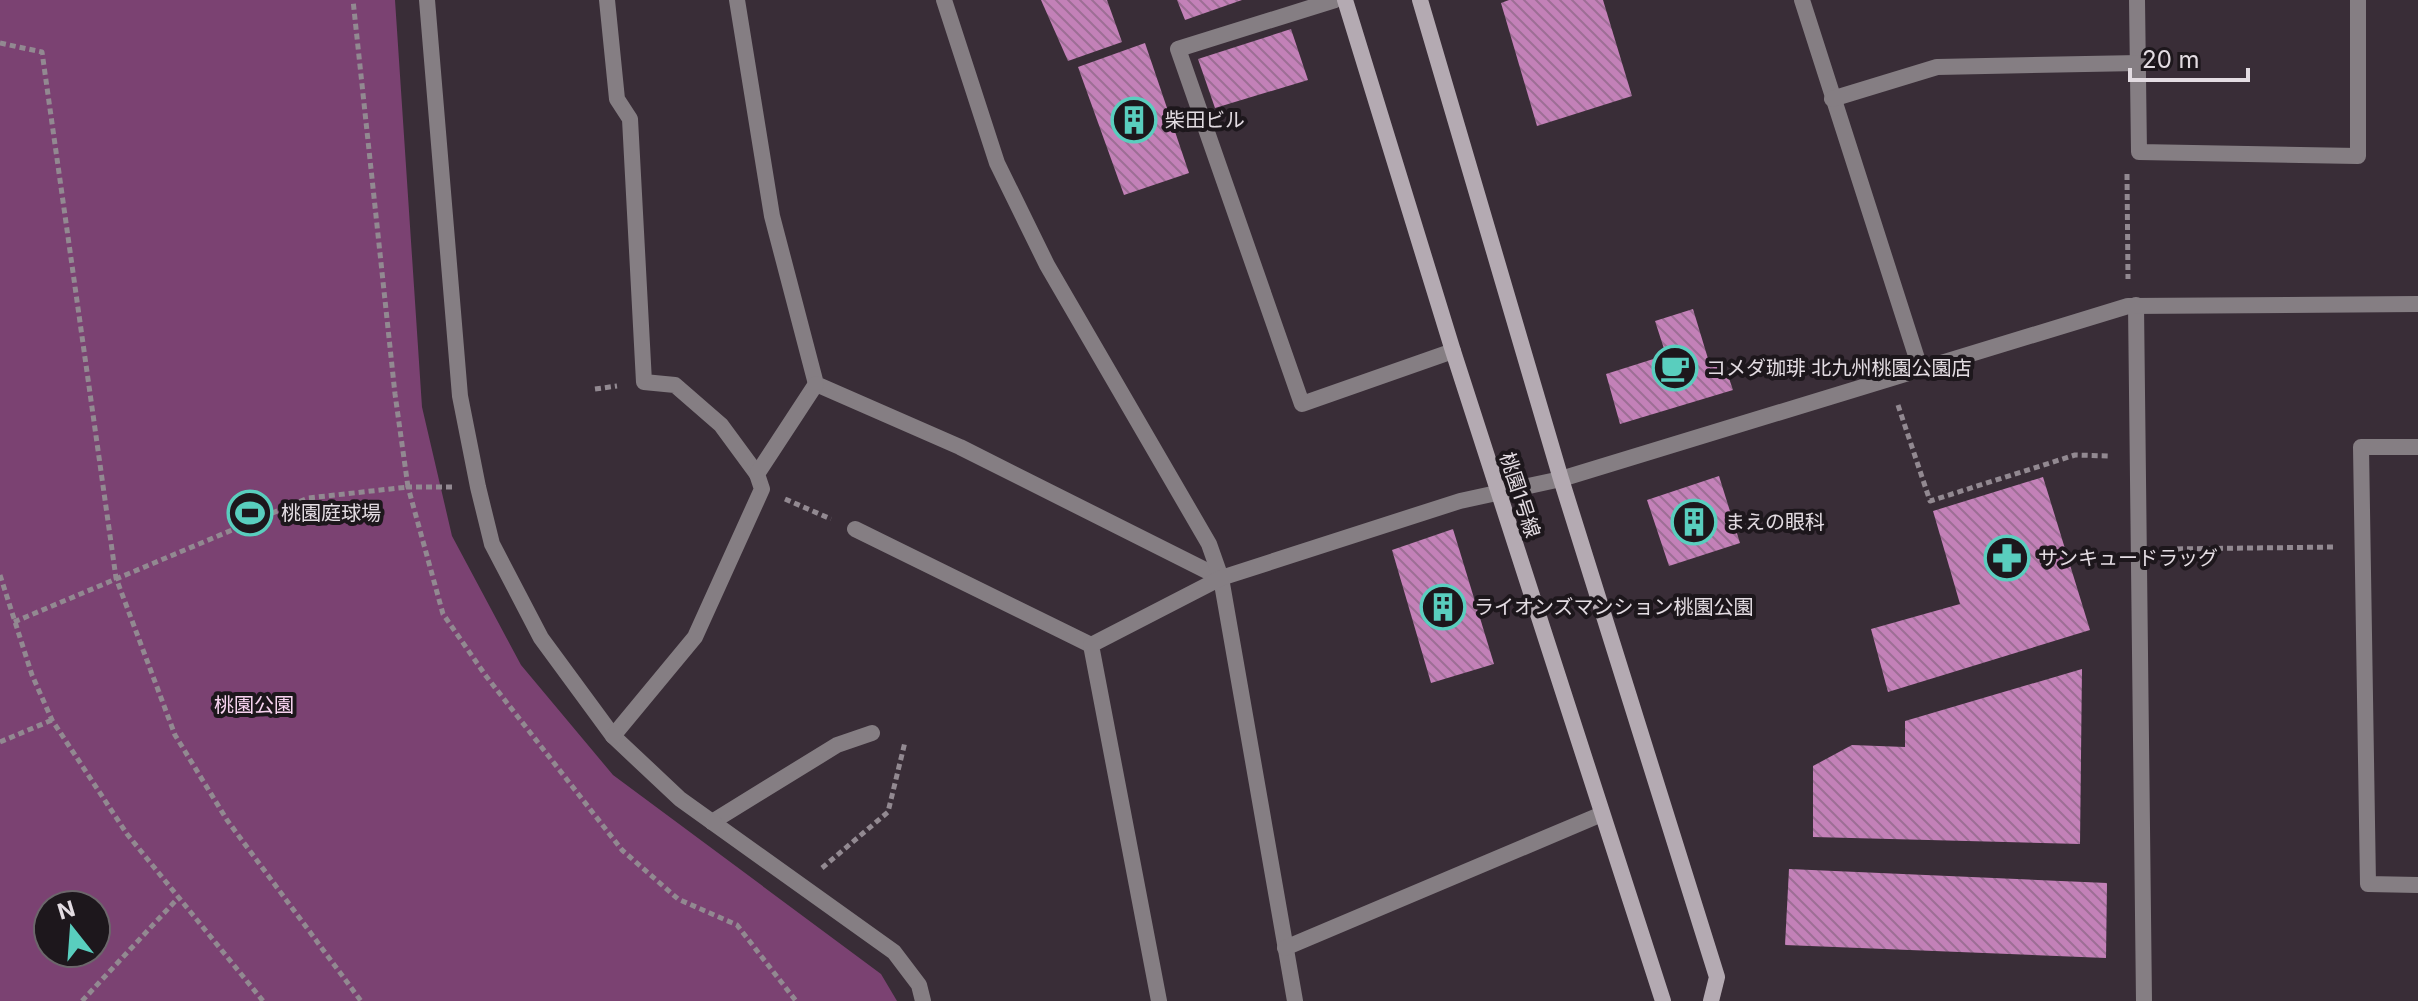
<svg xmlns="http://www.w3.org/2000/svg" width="2418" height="1001" viewBox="0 0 2418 1001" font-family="Inter,'Noto Sans JP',sans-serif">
	<defs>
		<pattern id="building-back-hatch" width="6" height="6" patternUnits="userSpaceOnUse" patternTransform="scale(2)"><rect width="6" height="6" fill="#c381b8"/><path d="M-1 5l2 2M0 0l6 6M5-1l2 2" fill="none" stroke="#9d6e95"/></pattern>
	</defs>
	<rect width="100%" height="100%" fill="#392d37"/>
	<path fill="#7b4272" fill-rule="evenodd" d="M0,0H395L422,407L452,536L521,665L613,775L881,974L897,1001H0ZM96,905V953H48V905Z"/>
	<g fill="url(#building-back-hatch)">
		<polygon points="1041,0 1107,0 1122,42 1068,61"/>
		<polygon points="1177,0 1242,0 1185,20"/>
		<polygon points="1509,0 1603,0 1632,96 1537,126 1501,3"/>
		<polygon points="1291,29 1308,80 1215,108 1198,59"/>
		<polygon points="1145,43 1189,173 1124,195 1078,67"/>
		<polygon points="1693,309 1709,362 1722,358 1733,390 1620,424 1606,374 1666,355 1655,321"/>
		<polygon points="1719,476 1740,543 1669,566 1647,500"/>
		<polygon points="2043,477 2090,630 1888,692 1871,629 1960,604 1933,511"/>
		<polygon points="1453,529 1494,664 1431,683 1392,550"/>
		<polygon points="2082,669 2080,844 1813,837 1813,766 1852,745 1905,747 1905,721"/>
		<polygon points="1789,869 2107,883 2106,958 1785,945"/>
	</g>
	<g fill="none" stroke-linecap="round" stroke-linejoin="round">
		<g stroke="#928991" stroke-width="5" stroke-dasharray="6 4" stroke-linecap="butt">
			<polyline points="0,43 42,52 116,578 175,735 227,820 361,1001"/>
			<polyline points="2127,174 2128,279"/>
			<polyline points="595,389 617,386"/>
			<polyline points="1898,405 1930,501 2075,455 2111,456"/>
			<polyline points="452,487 408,487 443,614 486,676 622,850 678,899 737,925 796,1001"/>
			<polyline points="785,499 831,519"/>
			<polyline points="2167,549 2337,547"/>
			<polyline points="0,575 32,675 52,720 127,834 263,1001"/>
			<polyline points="14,622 308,498 408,487 395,394 353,0"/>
			<polyline points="0,742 52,720"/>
			<polyline points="822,868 888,812 905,742"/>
			<polyline points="82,1001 179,897"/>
		</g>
		<g stroke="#857e83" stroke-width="16">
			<polyline points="607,0 617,99 630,119 644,382 675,385 721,425 757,474"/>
			<polyline points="712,822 837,745 872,733"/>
		</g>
		<g stroke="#857e83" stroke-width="16">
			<polyline points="427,0 460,396 478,487 492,544 541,638 613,736 680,799 894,952 919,985 923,1001"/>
			<polyline points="737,0 772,216 816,384 960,447 1221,578 1295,1001"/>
			<polyline points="944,0 997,163 1047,265 1209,544 1221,578"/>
			<polyline points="1335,0 1178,49 1302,404 1453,351"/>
			<polyline points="1802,0 1920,368"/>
			<polyline points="2137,0 2139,152 2358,156 2358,0"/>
			<polyline points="1832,99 1937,67 2139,63"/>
			<polyline points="2136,305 2144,1001"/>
			<polyline points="2418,447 2361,447 2368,884 2418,885"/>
			<polyline points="855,529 1091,645"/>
			<polyline points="613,736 695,637 762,489 757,474 816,384"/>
			<polyline points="1285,948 1602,814"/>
			<polyline points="1159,1001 1091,645 1221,578 1460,501 1561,479 2128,306 2418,304"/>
		</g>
		<g stroke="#b4aab2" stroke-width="16">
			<polyline points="1345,0 1453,351 1663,1001"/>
			<polyline points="1420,0 1561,479 1717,977 1711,1001"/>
		</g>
	</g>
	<defs>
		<g id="building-ring" transform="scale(2.3)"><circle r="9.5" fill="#1d171c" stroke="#59cebe" stroke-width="1.5"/><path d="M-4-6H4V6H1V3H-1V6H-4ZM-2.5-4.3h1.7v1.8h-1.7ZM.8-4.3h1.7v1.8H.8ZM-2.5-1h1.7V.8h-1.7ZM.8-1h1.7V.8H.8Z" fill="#59cebe"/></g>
		<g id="cafe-ring" transform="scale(2.3)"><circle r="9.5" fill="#1d171c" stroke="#59cebe" stroke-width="1.5"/><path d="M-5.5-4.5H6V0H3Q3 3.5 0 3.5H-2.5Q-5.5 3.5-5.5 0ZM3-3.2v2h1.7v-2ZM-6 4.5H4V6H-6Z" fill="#59cebe"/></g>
		<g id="stadium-ring" transform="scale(2.3)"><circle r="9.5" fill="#1d171c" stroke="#59cebe" stroke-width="1.5"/><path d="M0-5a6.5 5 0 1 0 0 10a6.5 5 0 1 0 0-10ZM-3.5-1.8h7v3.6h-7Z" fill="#59cebe"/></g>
		<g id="pharmacy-ring" transform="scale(2.3)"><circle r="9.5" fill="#1d171c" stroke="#59cebe" stroke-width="1.5"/><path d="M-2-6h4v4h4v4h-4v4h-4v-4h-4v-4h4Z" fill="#59cebe"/></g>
	</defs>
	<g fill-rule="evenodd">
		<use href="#building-ring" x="1134" y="120"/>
		<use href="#cafe-ring" x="1675" y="368"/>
		<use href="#stadium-ring" x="250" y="513"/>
		<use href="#building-ring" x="1694" y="522"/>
		<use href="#pharmacy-ring" x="2007" y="558"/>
		<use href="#building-ring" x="1443" y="607"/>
	</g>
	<g text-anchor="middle" stroke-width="8" stroke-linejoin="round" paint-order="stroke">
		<g font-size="20" fill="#e3dce2" stroke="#1d171c" text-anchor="start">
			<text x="1165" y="127">柴田ビル</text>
			<text x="1706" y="375">コメダ珈琲 北九州桃園公園店</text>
			<text x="281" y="520">桃園庭球場</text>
			<text x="1725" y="529">まえの眼科</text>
			<text x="2038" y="565">サンキュードラッグ</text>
			<text x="1474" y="614">ライオンズマンション桃園公園</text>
		</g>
		<g font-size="20" fill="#e3dce2" stroke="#1d171c">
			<text transform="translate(1520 495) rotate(72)" y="7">桃園1号線</text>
		</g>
		<g font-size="20" fill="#f7d3ef" stroke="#1d171c">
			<text x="254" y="712">桃園公園</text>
		</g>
	</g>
	<g transform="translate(72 929) rotate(343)"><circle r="38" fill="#1d171c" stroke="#6c666b" stroke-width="2"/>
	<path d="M0-6L14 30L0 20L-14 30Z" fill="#59cebe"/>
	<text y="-12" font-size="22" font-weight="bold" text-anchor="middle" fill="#e3dce2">N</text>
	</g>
	<path d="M2130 68v12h118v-12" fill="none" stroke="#e3dce2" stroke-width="4"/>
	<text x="2142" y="68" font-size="24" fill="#e3dce2" stroke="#1d171c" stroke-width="6" paint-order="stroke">20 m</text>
</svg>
